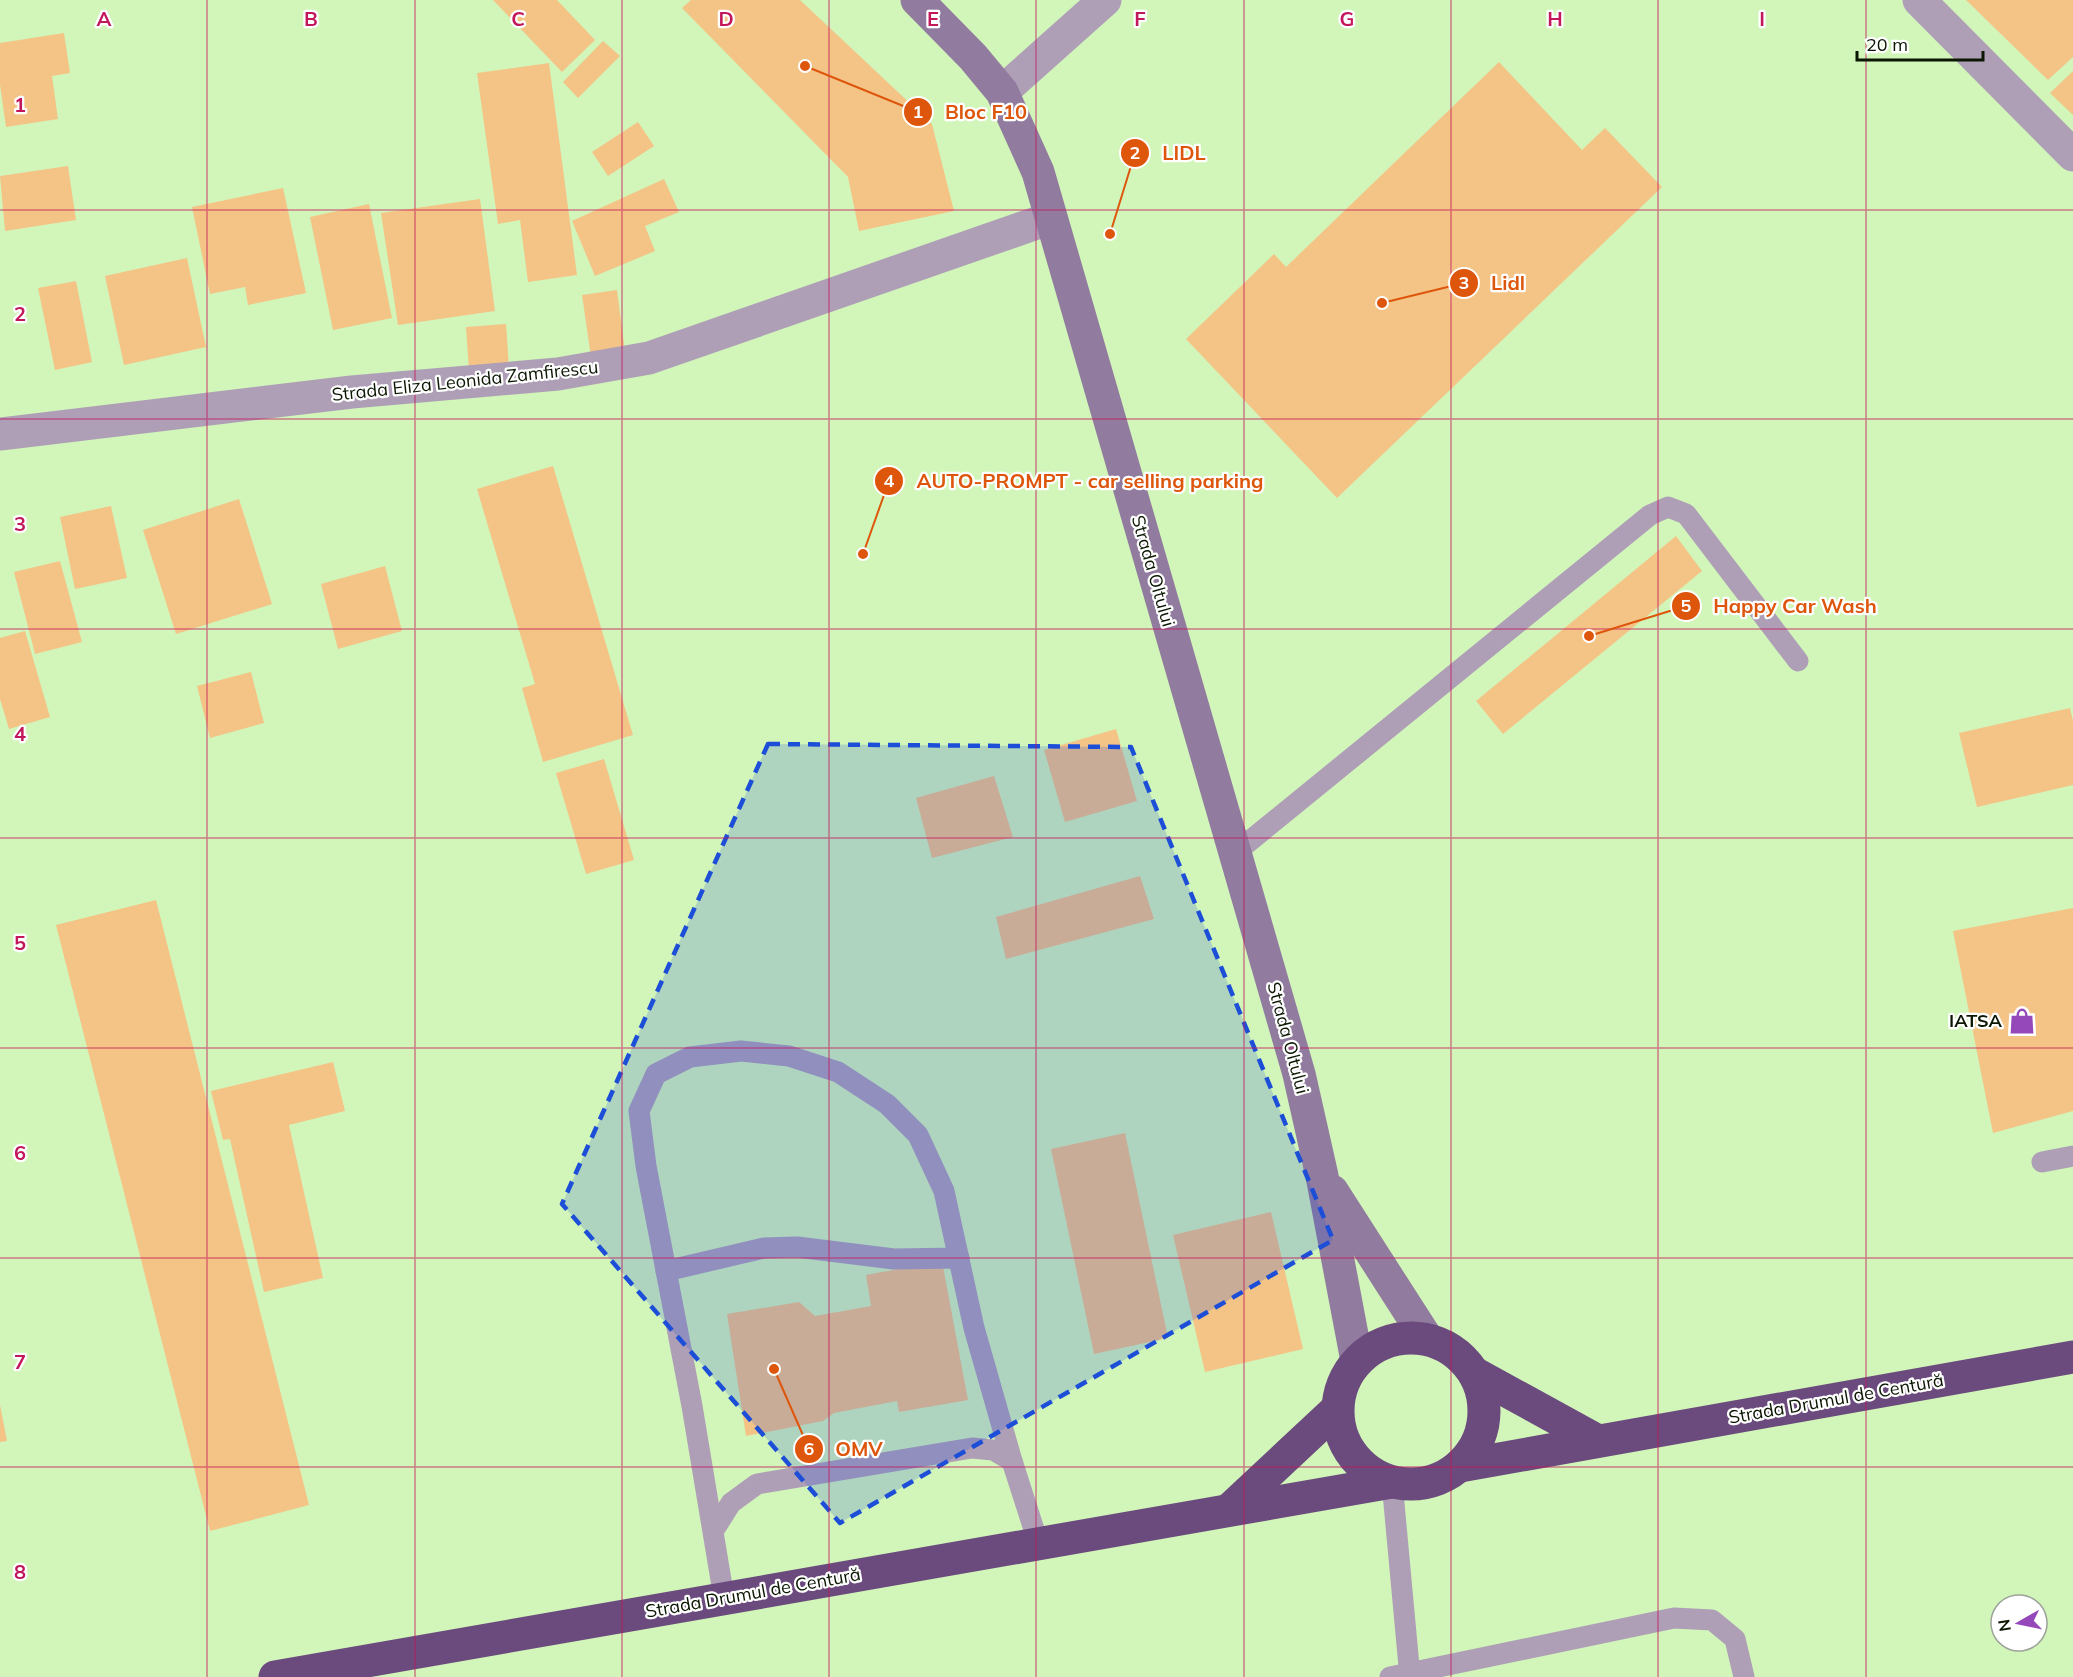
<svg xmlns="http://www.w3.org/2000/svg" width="2073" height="1677" viewBox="0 0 2073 1677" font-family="Mulish,sans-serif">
	<rect width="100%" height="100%" fill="#d2f5ba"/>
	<g fill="#f4c487">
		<polygon points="493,0 557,0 595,40 562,72"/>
		<polygon points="691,0 800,0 932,124 954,211 859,231 848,177 682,8"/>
		<polygon points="1966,0 2073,0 2073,57 2048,80"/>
		<polygon points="64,33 70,73 52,76 58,119 6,127 0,85 0,43"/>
		<polygon points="603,41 620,56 578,98 563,82"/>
		<polygon points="1499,62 1582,150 1605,128 1662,187 1337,498 1186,339 1274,254 1286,267"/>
		<polygon points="549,63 577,275 528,282 520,220 498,224 477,73"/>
		<polygon points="2073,71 2073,115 2050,93"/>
		<polygon points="638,122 654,146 608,176 592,152"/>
		<polygon points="68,166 76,220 5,231 0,176"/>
		<polygon points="664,179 679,212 645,226 655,251 595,276 572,221"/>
		<polygon points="283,188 306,293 248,305 245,287 210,294 192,207"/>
		<polygon points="480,199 495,311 398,325 381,213"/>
		<polygon points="369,204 392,318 333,330 310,217"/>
		<polygon points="187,258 206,347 124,365 105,276"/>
		<polygon points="76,281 92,362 55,370 38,288"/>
		<polygon points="617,290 625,352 591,357 582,295"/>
		<polygon points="506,324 509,368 469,371 466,327"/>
		<polygon points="553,466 633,735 543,762 522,688 535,684 477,489"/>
		<polygon points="239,499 272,604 176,634 143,530"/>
		<polygon points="111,506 127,578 75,589 60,517"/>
		<polygon points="1676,536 1702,571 1503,734 1476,701"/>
		<polygon points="60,561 82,642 35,654 14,572"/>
		<polygon points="385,566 402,631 338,649 321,584"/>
		<polygon points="25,631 50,717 9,729 0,699 0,638"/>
		<polygon points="251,672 264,723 210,738 197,686"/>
		<polygon points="2070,708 2073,721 2073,785 1977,807 1959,733"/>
		<polygon points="1116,729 1137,801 1065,822 1044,750"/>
		<polygon points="604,759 634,860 586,874 556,773"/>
		<polygon points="994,776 1013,837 932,858 916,798"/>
		<polygon points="1140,876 1154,919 1006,959 996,917"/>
		<polygon points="156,900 309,1505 210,1531 56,925"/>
		<polygon points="2073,908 2073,1111 1993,1133 1953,931"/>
		<polygon points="333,1062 345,1111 289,1125 323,1278 264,1292 230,1139 223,1140 211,1091"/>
		<polygon points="1125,1133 1168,1338 1094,1354 1051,1149"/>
		<polygon points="1271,1212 1303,1349 1205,1372 1173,1235"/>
		<polygon points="942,1261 968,1400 899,1412 897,1401 834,1413 823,1421 746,1436 727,1314 799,1302 815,1316 871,1306 866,1275"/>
		<polygon points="0,1405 7,1441 0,1442"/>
	</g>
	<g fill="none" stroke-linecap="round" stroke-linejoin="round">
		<g stroke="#ae9fb7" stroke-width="21">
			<polyline points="1235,853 1650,515 1668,507 1686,514 1798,661"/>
			<polyline points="2042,1162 2073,1156"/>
			<polyline points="666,1271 764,1248 797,1247 894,1259 959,1258"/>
			<polyline points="1392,1482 1410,1677"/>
			<polyline points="714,1530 731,1503 757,1484 972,1448 993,1450 1012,1461 1038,1542"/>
			<polyline points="724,1598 692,1406 646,1166 639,1111 656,1074 690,1057 741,1051 789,1056 838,1072 887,1104 918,1135 944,1191 974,1328 1012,1461"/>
			<polyline points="1390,1677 1674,1618 1712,1620 1735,1639 1744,1677"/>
		</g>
		<g stroke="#ae9fb7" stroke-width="33">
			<polyline points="1919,0 2073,155"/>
			<polyline points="1002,92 1105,0"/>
			<polyline points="0,434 352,392 558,374 649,358 1051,218"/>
		</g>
		<g stroke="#917b9f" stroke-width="33">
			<polyline points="917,0 973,57 1002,92 1038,172 1299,1074 1322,1176 1357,1361"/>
			<polyline points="1332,1191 1427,1339"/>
		</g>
		<g stroke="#6b4b7d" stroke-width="33">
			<circle cx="1411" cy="1411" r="73"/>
			<polyline points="1474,1373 1598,1441"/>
			<polyline points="1460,1466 2073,1357"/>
			<polyline points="1230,1509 1337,1409"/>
			<polyline points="275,1677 1392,1482"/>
		</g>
	</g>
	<path fill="#1d4ed8" fill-opacity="0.2" stroke="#1d4ed8" stroke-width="4.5" stroke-dasharray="12 8" stroke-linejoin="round" d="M768,744L1131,747L1333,1240L840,1523L562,1204Z"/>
	<path fill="none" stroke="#c2185b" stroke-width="1.5" stroke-opacity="0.55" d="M207,0V1677M415,0V1677M622,0V1677M829,0V1677M1036,0V1677M1244,0V1677M1451,0V1677M1658,0V1677M1866,0V1677M0,210H2073M0,419H2073M0,629H2073M0,838H2073M0,1048H2073M0,1258H2073M0,1467H2073"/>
	<defs>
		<g id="shop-bare" transform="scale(2.07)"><path d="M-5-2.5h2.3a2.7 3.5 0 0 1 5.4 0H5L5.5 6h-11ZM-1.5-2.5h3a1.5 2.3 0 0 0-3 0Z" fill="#9448b9" stroke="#fff" stroke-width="2.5" paint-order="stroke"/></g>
	</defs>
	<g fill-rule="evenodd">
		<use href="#shop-bare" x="2022" y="1021"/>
	</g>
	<g text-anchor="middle" stroke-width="4.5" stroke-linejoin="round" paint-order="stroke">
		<g font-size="18" fill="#0b1703" stroke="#fff">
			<text transform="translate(465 381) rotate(-6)" y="6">Strada Eliza Leonida Zamfirescu</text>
			<text transform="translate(1153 571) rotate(74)" y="6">Strada Oltului</text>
			<text transform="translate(1288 1038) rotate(75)" y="6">Strada Oltului</text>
			<text transform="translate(1836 1399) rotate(-10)" y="6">Strada Drumul de Centură</text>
			<text transform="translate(753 1593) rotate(-10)" y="6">Strada Drumul de Centură</text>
		</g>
		<g font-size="18" font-weight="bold" fill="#0b1703" stroke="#fff" text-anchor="end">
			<text x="2002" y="1027">IATSA</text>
		</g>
	</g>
	<g font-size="20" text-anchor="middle" font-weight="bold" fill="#c2185b" stroke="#fff" stroke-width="4.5" stroke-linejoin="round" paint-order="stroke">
		<text x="104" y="26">A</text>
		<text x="311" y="26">B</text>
		<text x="518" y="26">C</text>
		<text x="726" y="26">D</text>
		<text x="933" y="26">E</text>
		<text x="1140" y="26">F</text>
		<text x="1347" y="26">G</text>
		<text x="1555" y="26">H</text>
		<text x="1762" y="26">I</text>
		<text x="20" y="112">1</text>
		<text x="20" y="321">2</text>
		<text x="20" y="531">3</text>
		<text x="20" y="741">4</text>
		<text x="20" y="950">5</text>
		<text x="20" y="1160">6</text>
		<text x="20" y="1369">7</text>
		<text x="20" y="1579">8</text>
	</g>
	<path fill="none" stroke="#dd560c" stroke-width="2" d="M805 66L918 112M1110 234L1135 153M1382 303L1464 283M863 554L889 481M1589 636L1686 606M774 1369L809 1449"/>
	<g fill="#dd560c" stroke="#fff" stroke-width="2">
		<circle cx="805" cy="66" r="6"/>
		<circle cx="1110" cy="234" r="6"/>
		<circle cx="1382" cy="303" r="6"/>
		<circle cx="863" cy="554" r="6"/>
		<circle cx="1589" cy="636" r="6"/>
		<circle cx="774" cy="1369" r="6"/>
		<circle cx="918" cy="112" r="15"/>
		<circle cx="1135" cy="153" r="15"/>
		<circle cx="1464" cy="283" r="15"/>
		<circle cx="889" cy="481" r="15"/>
		<circle cx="1686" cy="606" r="15"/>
		<circle cx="809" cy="1449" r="15"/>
	</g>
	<g font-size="18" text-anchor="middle" font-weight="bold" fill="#fff">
		<text x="918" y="118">1</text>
		<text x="1135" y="159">2</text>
		<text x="1464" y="289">3</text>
		<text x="889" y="487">4</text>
		<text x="1686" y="612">5</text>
		<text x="809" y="1455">6</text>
	</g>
	<g font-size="20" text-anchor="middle" font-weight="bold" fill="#dd560c" stroke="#fff" stroke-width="4.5" stroke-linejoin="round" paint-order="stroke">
		<text x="986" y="119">Bloc F10</text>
		<text x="1184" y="160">LIDL</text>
		<text x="1508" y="290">Lidl</text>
		<text x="1090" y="488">AUTO-PROMPT - car selling parking</text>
		<text x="1795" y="613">Happy Car Wash</text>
		<text x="859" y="1456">OMV</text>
	</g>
	<g transform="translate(2019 1623) rotate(261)"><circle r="28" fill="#ffffff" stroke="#9da29a" stroke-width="1.5"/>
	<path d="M0-4.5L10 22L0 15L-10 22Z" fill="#9448b9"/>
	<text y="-9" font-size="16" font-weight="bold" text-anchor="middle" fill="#0b1703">N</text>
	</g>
	<path d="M1857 51v9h126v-9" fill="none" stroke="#0b1703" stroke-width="3"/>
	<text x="1866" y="51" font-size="18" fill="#0b1703" stroke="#ffffff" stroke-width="4.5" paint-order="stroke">20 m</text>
</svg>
